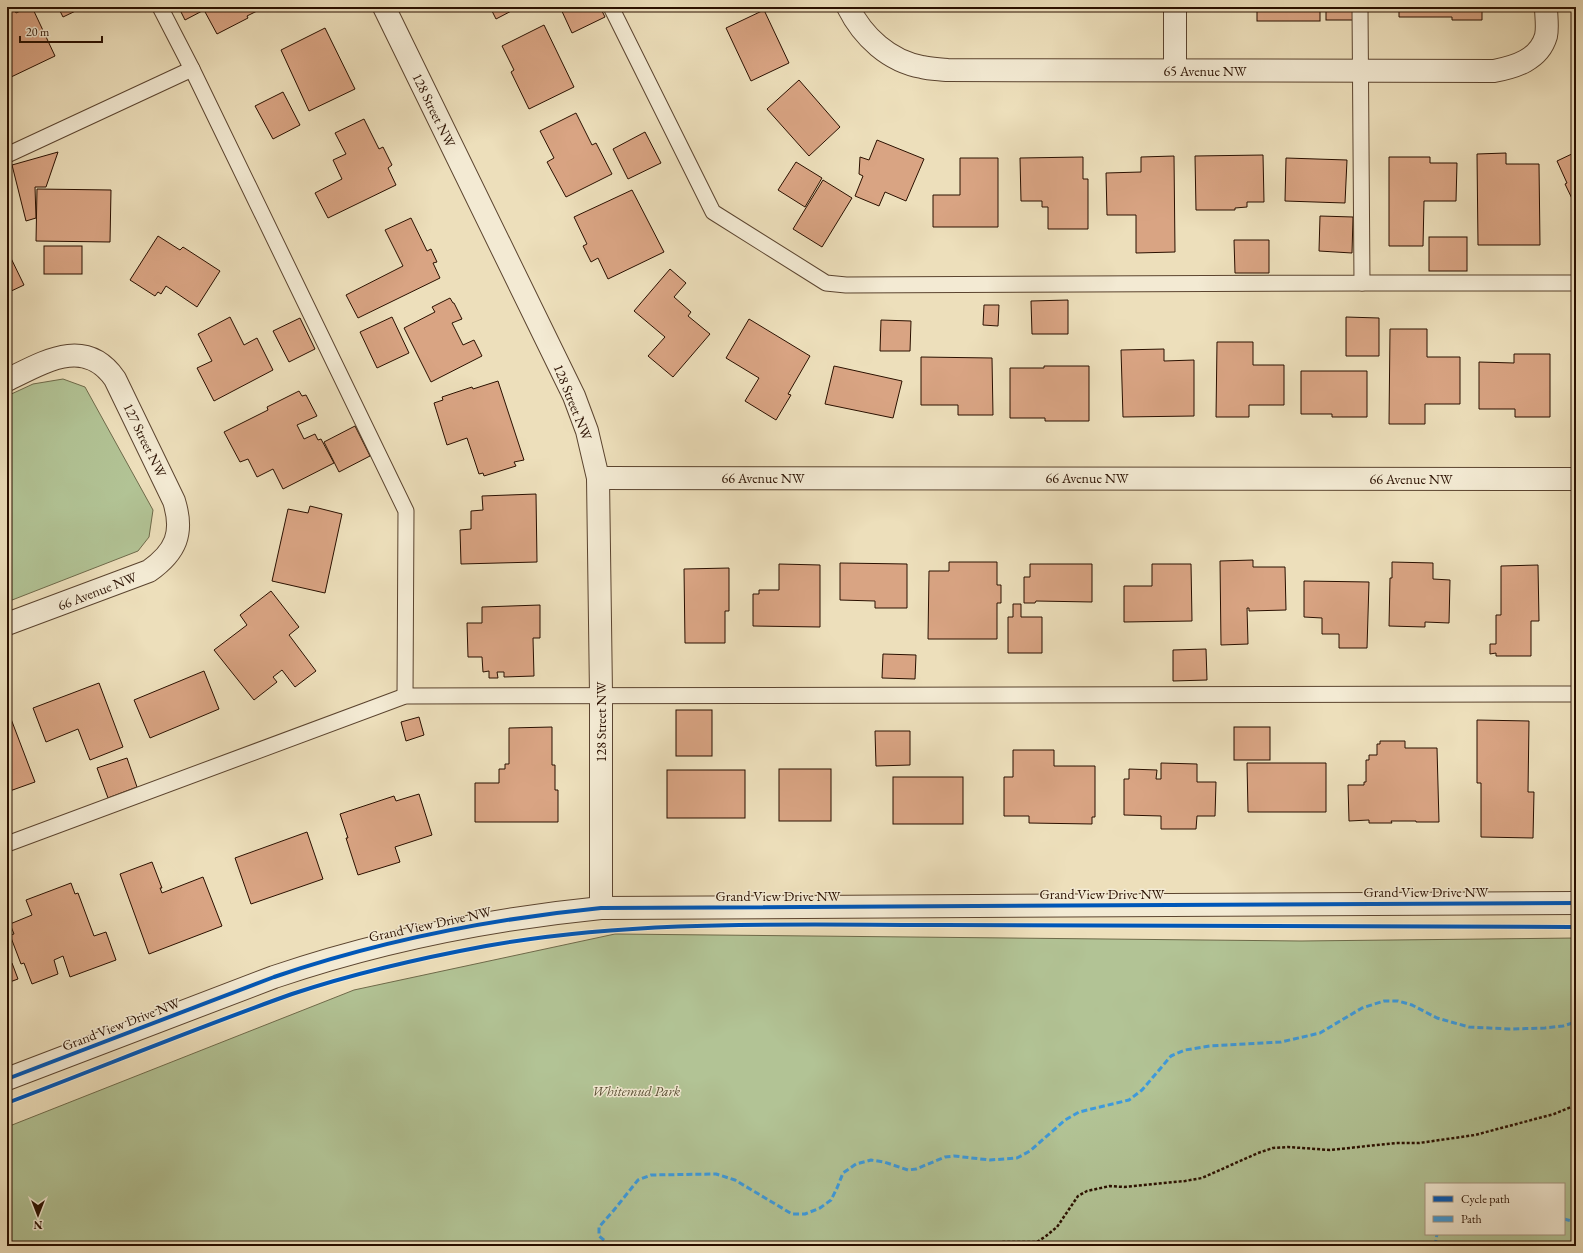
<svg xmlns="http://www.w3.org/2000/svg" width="1583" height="1253" viewBox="0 0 1583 1253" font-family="'EB Garamond',serif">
	<rect width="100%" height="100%" fill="#eddfbb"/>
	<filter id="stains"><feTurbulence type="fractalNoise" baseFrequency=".005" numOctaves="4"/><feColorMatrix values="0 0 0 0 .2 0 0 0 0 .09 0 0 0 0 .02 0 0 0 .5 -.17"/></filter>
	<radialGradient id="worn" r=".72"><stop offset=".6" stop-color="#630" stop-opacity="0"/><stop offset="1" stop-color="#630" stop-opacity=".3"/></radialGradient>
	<g fill="#b2c395" stroke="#6e6a4a" fill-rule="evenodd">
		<polygon points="63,379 85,387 153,510 149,537 138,551 7,602 7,396 33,384"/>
		<path d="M615,934L1301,941L1576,938V1246H7V1127L354,990ZM1426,1184H1564V1234H1426Z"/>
	</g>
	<g fill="#d9a483" stroke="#2a1000">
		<polygon points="13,7 16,13 29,7 32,7 55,56 9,78 7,74 7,9"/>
		<polygon points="58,7 84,7 63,17"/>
		<polygon points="187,7 265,7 247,16 248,18 217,34 204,10 185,20 180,10"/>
		<polygon points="490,7 519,7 496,19"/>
		<polygon points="560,7 600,7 605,17 572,33"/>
		<rect x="1257" y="7" width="63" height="14"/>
		<rect x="1326" y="7" width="28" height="13"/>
		<polygon points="1399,7 1482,7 1482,20 1452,20 1452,17 1399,17"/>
		<polygon points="764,10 789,63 751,81 726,28"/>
		<polygon points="544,25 574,87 529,109 511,72 514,70 502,46"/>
		<polygon points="325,28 355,89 309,111 281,50"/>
		<polygon points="799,80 840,127 809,156 767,109"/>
		<polygon points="283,92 300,125 273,139 255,106"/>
		<polygon points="576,113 592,145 596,143 612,174 566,197 547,162 554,158 540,131"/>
		<polygon points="364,119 379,149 383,147 392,165 388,168 396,185 328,218 315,193 342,179 333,160 346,154 335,133"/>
		<polygon points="645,132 661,163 628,179 613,149"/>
		<polygon points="877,140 924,159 906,201 885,192 879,206 855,196 863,176 859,174 860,157 869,160"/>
		<polygon points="58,152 46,187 35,187 36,218 26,221 12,165"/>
		<polygon points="1576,152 1576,207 1565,184 1567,183 1557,161"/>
		<polygon points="1506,153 1506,164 1539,164 1540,245 1478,245 1477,154"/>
		<polygon points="1263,155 1264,202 1247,202 1247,207 1235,208 1235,210 1196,210 1195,156"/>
		<polygon points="1174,156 1175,252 1136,253 1136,215 1107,215 1106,173 1141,172 1141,157"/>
		<polygon points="1083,157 1083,179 1088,179 1088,229 1048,229 1048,207 1042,207 1042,201 1021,201 1020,158"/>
		<polygon points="1389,157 1430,157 1430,163 1457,163 1456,201 1424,201 1423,246 1389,246"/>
		<polygon points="960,158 998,158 998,227 933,227 933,195 960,195"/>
		<polygon points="1286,158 1347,160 1345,203 1285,201"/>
		<polygon points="796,162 822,178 805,207 778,190"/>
		<polygon points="823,180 852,198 822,247 793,229"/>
		<polygon points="37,189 111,190 110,242 36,241"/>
		<polygon points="632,190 664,252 608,279 598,258 591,262 583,246 587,244 574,217"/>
		<polygon points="1320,216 1353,217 1352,253 1319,251"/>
		<polygon points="411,218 427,251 431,249 437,262 433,263 440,278 358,318 346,295 403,266 385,230"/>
		<polygon points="158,236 180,250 183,247 220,271 197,307 166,286 161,294 158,292 155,296 130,280"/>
		<rect x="1429" y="237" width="38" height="34"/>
		<polygon points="1234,240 1269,240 1269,273 1235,273"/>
		<rect x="44" y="246" width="38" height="28"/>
		<polygon points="7,250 24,285 7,293"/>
		<polygon points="670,269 686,283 674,297 691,312 688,316 710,334 673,377 648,356 665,337 634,311"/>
		<polygon points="450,298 453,303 454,303 462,319 452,323 463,345 474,340 482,356 431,382 404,328 435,312 432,307"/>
		<polygon points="1068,300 1068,334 1032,334 1031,301"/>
		<polygon points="984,305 999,305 998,326 983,325"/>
		<polygon points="230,317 244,345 257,338 273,370 214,401 197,368 212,361 198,334"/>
		<polygon points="392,317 409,353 377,368 360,332"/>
		<polygon points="1346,317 1379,318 1379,356 1346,356"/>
		<polygon points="300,318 315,349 289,362 273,331"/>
		<polygon points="749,319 810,356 788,394 791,395 776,420 745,401 759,378 726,358"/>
		<polygon points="881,320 911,321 910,351 880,351"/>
		<polygon points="1390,329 1427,329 1427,357 1460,357 1460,404 1425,404 1425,424 1389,424"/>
		<polygon points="1217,342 1253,342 1253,365 1284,365 1284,405 1249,405 1249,417 1216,417"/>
		<polygon points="1164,349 1164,361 1194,360 1194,416 1123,417 1121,350"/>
		<polygon points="1514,354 1550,354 1550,417 1515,417 1515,409 1479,409 1479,362 1514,363"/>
		<polygon points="921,357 992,358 993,415 958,415 958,405 921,405"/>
		<polygon points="1574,364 1576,364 1576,413 1573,413"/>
		<polygon points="834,366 902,381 893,418 825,404"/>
		<polygon points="1044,366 1089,366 1089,421 1045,421 1045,418 1010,418 1010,368 1044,368"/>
		<polygon points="1301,371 1367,371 1367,417 1332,417 1332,414 1301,414"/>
		<polygon points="498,381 524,460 514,462 516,466 484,476 483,473 479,474 467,438 447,445 434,403 443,400 442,397 472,387 473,389"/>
		<polygon points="299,391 302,396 306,395 317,416 297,425 304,439 315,434 318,440 321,439 334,463 283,489 273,469 257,477 248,459 240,462 224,432 268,410 267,407"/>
		<polygon points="355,426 370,456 339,472 324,442"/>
		<polygon points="536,494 537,562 461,564 460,530 471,529 471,511 483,510 482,496"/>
		<polygon points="310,506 342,514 325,593 272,581 288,509 308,513"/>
		<polygon points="1253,560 1253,567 1285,567 1286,610 1249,611 1249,608 1247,608 1248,644 1221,645 1220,561"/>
		<polygon points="949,562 997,562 997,585 1001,585 1001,603 997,603 997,639 928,639 929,571 949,571"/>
		<polygon points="1392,562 1433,563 1433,579 1450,580 1449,623 1425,622 1425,627 1389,626 1390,578 1392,578"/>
		<polygon points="840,563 907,564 907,608 875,608 875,601 840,600"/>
		<polygon points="779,564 820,565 820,627 753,626 753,594 759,594 759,590 779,590"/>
		<polygon points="1030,564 1092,564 1092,602 1036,601 1035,603 1024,603 1024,577 1030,577"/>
		<polygon points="1152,564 1191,564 1192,621 1124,622 1124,586 1152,586"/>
		<polygon points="1538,565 1539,621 1531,621 1531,656 1496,656 1496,653 1490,654 1490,644 1496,644 1496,615 1501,615 1501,566"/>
		<polygon points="729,568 729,611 725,611 725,643 685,643 684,569"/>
		<polygon points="1304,581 1369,582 1367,648 1339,648 1339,634 1322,634 1322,618 1304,617"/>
		<polygon points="271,591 299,627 289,635 316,671 295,687 282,670 273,677 277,682 254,700 214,650 247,625 240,615"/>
		<polygon points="1013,604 1021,604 1021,617 1042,617 1042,653 1008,653 1008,617 1013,617"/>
		<polygon points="540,605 540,638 533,638 534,676 504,677 504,672 497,672 498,678 489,678 489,671 483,672 482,657 468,657 467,623 482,623 482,607"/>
		<polygon points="1206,649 1207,680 1173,681 1173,650"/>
		<polygon points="883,654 916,655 915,679 882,678"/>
		<polygon points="204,671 219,709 150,738 134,700"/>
		<polygon points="99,683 123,747 90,760 78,729 46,742 33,708"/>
		<rect x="676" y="710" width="36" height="46"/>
		<polygon points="7,711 8,711 35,782 7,792"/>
		<polygon points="419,717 424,735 406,741 401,722"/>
		<polygon points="1477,720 1529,721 1528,792 1534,792 1533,838 1481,837 1481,783 1477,783"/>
		<polygon points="552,727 552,765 555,765 555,790 558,790 558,822 475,822 475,783 499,783 499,769 505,769 505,764 509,764 509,728"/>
		<rect x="1234" y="727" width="36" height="33"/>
		<polygon points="875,731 910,731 910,765 876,766"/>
		<polygon points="1380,741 1405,741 1405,748 1437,748 1439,822 1416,822 1416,821 1391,821 1392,823 1369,823 1369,820 1349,821 1348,785 1364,785 1364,782 1366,782 1366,760 1369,760 1369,755 1377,755 1377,744 1380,744"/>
		<polygon points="1013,750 1054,750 1054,766 1095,766 1095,817 1092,817 1092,824 1029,823 1029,816 1004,816 1004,777 1013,777"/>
		<polygon points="127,758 137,787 108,798 97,768"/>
		<polygon points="1161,763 1197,764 1197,782 1216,782 1215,816 1197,816 1196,829 1161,829 1161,816 1124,815 1124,779 1129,779 1129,769 1157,770 1156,779 1161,779"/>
		<polygon points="1247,763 1326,763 1326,812 1248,812"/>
		<rect x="779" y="769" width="52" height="52"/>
		<rect x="667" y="770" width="78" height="48"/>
		<rect x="893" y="777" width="70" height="47"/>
		<polygon points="419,794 432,835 395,847 400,862 358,875 346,838 348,838 340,814 394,796 396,801"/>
		<polygon points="307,832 323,879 251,904 235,858"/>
		<polygon points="152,862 162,888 160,888 162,893 203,877 222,926 149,954 120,874"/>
		<polygon points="71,883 75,894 78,893 94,936 106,932 116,960 70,977 63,956 54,960 58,974 32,984 24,963 21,964 10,935 14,934 10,924 32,915 26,900"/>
		<polygon points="12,963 18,979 7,983 7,965"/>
	</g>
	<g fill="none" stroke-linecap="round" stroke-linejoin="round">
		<g stroke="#5b442f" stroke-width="17">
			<g id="lane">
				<polyline points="160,7 192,69 406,511 405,696"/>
				<polyline points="611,7 713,212 826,283 846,285 1362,283 1360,7"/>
				<polyline points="7,155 192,69"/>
				<polyline points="1362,283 1576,283"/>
				<polyline points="7,844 405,696 1576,694"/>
			</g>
		</g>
		<g stroke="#5b442f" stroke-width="24">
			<g id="street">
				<polyline points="384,7 574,396 587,431 598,478 601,694 601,908"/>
				<path d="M848,7C863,37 889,61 922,67C930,69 939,69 947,70L1494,71C1515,67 1539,60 1546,36C1548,27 1546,16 1546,7"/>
				<polyline points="1175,7 1175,70"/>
				<path d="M7,380C44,362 85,336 115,379L174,501C184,533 176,552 149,571L7,624"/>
				<polyline points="598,478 1576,479"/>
				<path d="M7,1079L274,977C380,941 490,919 601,908L1576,903"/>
			</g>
		</g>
		<polyline stroke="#2a1000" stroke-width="2.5" stroke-dasharray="3 2" stroke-linecap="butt" points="993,1246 1003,1242 1037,1242 1046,1236 1057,1227 1078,1196 1087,1191 1110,1186 1124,1187 1185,1181 1202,1178 1258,1153 1273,1148 1288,1147 1330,1150 1396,1143 1419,1143 1475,1135 1554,1114 1576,1105"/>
		<use href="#lane" stroke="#f3ead3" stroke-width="15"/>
		<use href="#street" stroke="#f3ead3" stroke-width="22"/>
		<g stroke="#3d9adc" stroke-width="3" stroke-dasharray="6 3" stroke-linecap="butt">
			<polyline points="1564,1219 1576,1222"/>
			<polyline points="611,1246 599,1236 599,1227 614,1210 638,1180 651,1175 716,1174 735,1180 792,1214 805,1214 820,1208 831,1200 837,1188 843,1173 856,1164 871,1160 884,1162 908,1170 916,1169 945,1157 954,1156 990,1160 1017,1158 1030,1151 1065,1120 1079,1112 1129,1100 1142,1090 1171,1056 1185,1050 1210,1046 1281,1042 1320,1033 1362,1008 1384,1001 1398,1001 1412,1005 1437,1018 1469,1027 1509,1029 1545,1028 1563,1026 1576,1022"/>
			<polyline points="1435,1246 1437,1234"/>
		</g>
		<g stroke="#f3ead3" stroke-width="6">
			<g id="cycleway">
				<path d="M7,1079L274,977C380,941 490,919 601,908L1576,903"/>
				<path d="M7,1103C102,1067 196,1028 292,994C355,973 421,958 486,946C637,919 790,925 942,925C1154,924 1365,925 1576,927"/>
			</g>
		</g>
		<use href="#cycleway" stroke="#0057b8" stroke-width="4"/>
	</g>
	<g text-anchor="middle" stroke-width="3" stroke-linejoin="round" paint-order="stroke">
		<g font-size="14" fill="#2a1000" stroke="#f3ead3">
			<text x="1205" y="76">65 Avenue NW</text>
			<text transform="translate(434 110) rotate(64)" y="5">128 Street NW</text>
			<text transform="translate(573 402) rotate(68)" y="5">128 Street NW</text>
			<text transform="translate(145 440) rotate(64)" y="5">127 Street NW</text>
			<text x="763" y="483">66 Avenue NW</text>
			<text x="1087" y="483">66 Avenue NW</text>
			<text x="1411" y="484">66 Avenue NW</text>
			<text transform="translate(97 591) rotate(-21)" y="5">66 Avenue NW</text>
			<text transform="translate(601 722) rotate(-90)" y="5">128 Street NW</text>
			<text x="1426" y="897">Grand View Drive NW</text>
			<text x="1102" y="899">Grand View Drive NW</text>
			<text x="778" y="901">Grand View Drive NW</text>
			<text transform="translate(430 924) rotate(-12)" y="5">Grand View Drive NW</text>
			<text transform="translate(121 1024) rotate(-21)" y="5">Grand View Drive NW</text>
		</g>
		<g font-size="14" font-style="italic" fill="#5a4f34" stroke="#f3ead3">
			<text x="636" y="1096">Whitemud Park</text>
		</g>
	</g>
	<rect width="1583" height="1253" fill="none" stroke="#eddfbb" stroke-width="24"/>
	<rect x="8" y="8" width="1567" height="1237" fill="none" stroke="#2a1000" stroke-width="2"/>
	<rect x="12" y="12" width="1559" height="1229" fill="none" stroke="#2a1000"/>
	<rect x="1425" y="1183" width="140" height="52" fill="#f3ead3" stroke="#a3937f"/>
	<rect x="1433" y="1196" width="20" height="6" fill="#0057b8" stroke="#a3937f"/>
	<text x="1461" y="1203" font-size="12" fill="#2a1000">Cycle path</text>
	<rect x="1433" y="1216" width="20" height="6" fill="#3d9adc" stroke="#a3937f"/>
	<text x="1461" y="1223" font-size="12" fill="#2a1000">Path</text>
	<g transform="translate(38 1215) rotate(180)" stroke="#f3ead3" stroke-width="3" paint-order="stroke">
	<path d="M0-3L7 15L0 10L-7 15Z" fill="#2a1000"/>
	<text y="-6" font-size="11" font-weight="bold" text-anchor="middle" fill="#2a1000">N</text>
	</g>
	<path d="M20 36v6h82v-6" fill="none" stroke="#2a1000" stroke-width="2"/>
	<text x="26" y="36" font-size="12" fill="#2a1000" stroke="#f3ead3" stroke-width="3" paint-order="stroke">20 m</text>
	<rect width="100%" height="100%" filter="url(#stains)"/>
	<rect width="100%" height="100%" fill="url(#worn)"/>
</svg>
